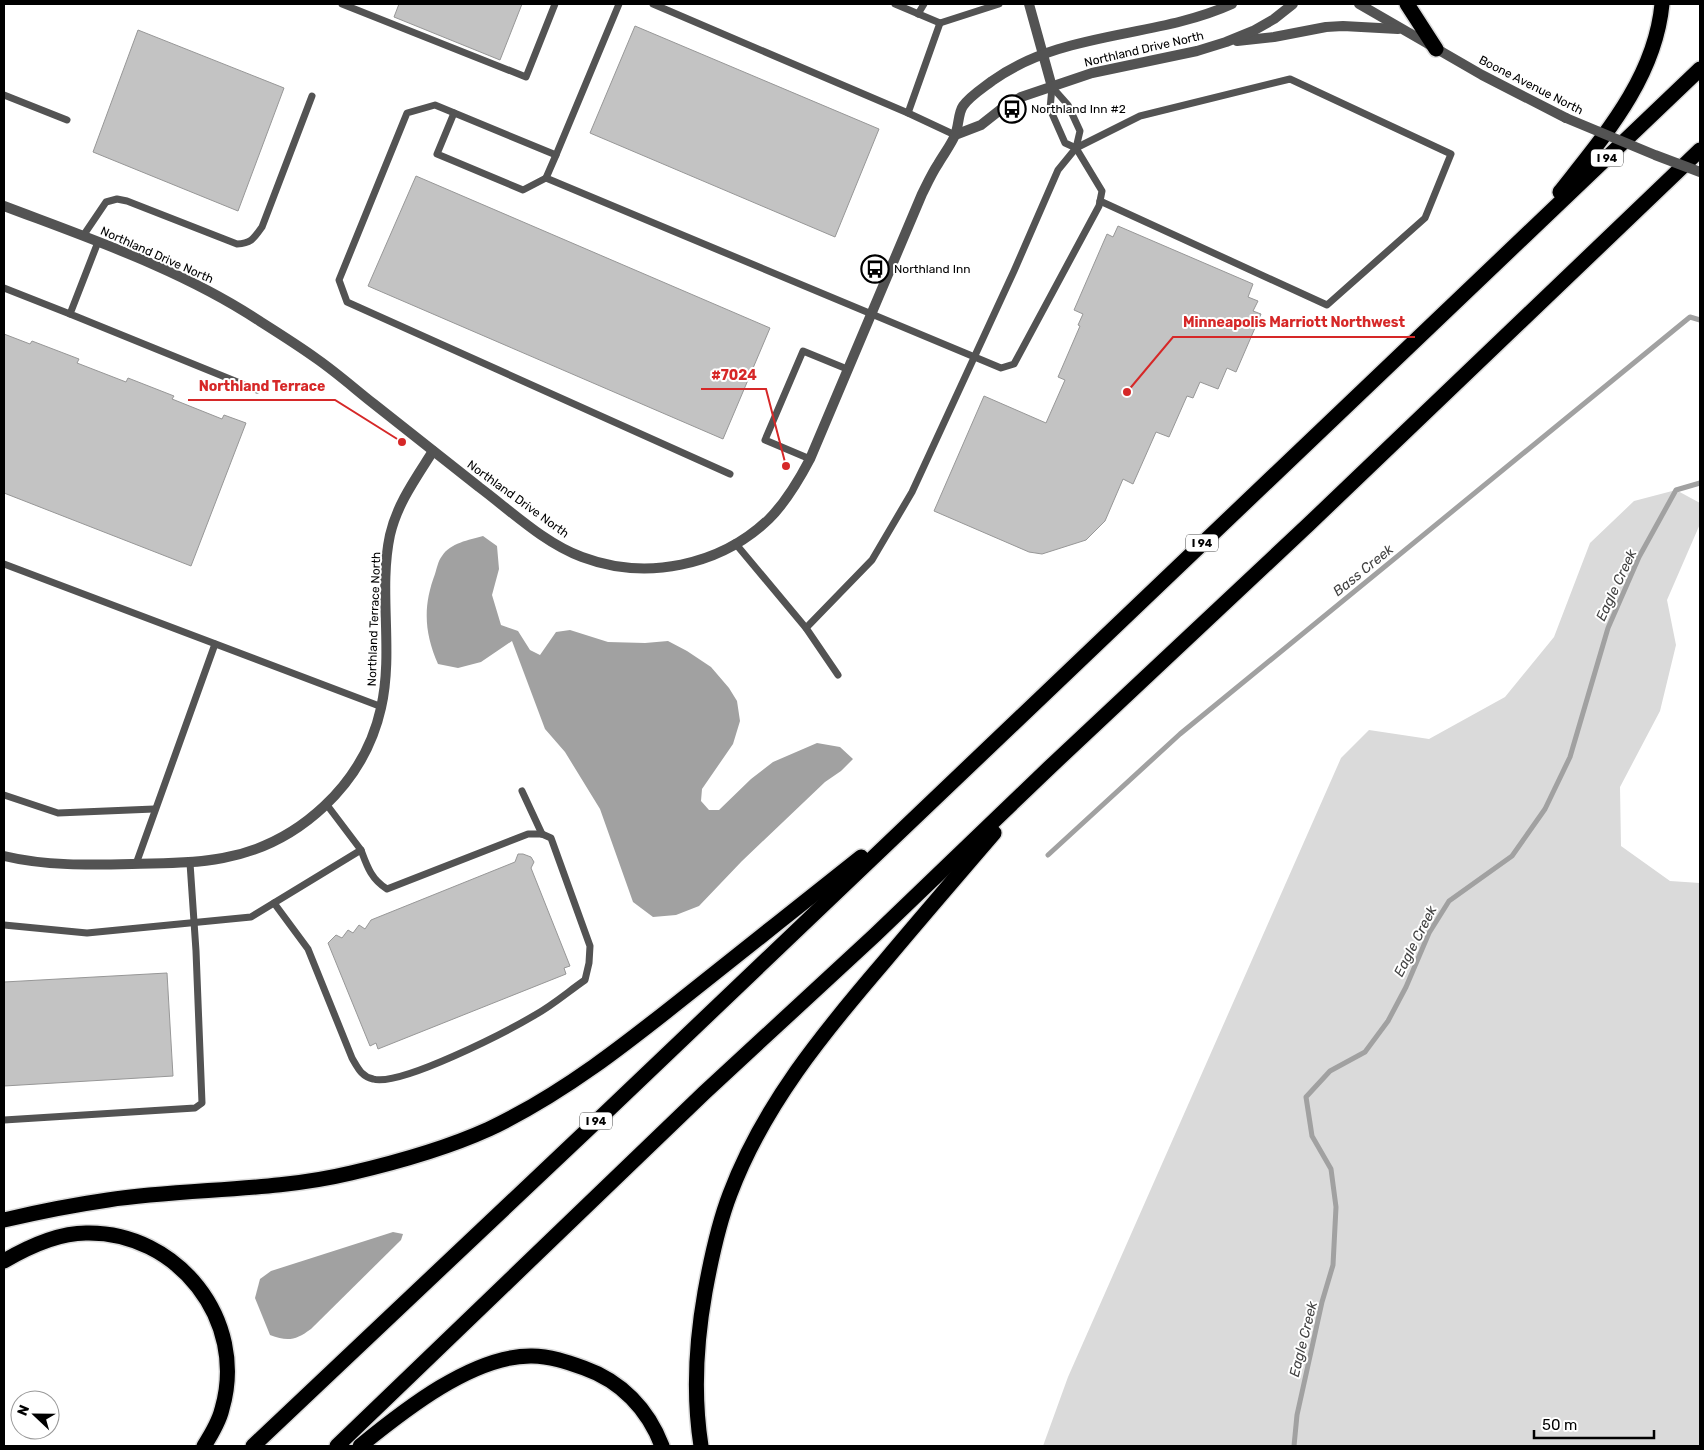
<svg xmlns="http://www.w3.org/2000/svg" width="1704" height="1450" viewBox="0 0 1704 1450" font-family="Rubik,sans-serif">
	<rect width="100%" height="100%" fill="#fff"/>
	<polygon fill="#dadada" points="1676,490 1700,503 1700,524 1667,600 1676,645 1660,711 1620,787 1621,846 1670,881 1700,883 1700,1446 1043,1446 1068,1377 1341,758 1369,730 1429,739 1505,697 1554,637 1590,543 1634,501"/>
	<g fill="#a1a1a1">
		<path d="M483,536L497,546L499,569L492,595L501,625L518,631L530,650L540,655L556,632L570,630L608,642L645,643L668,641L687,651L711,667L729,688L737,701L740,721L733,744L702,789L701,801L709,810H719L751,779L773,762L817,743L840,747L853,759L841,771L825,782L742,861L699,906L676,915L653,917L633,902L600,809L565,752L545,729L512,641L481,662L458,668L438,664C424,632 423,606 435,574C437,568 438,561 442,556C450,543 469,540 483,536Z"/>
		<path d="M393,1232L403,1234L401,1240L311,1329C296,1340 288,1342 270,1335L255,1298L260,1279L271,1271Z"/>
	</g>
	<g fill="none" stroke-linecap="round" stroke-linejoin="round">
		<g stroke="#a1a1a1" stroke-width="5">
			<polyline points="1048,855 1180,734 1690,317 1700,320"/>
			<polyline points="1294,1446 1297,1415 1322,1302 1333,1265 1336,1207 1331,1169 1312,1136 1306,1097 1330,1071 1365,1052 1388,1021 1406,987 1429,933 1449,901 1512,856 1545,809 1570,757 1608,628 1639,557 1676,490 1700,483"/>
		</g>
	</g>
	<g fill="#c3c3c3" stroke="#979797">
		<polygon points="399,4 522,4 500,60 394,17"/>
		<polygon points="635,26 879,129 835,237 590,133"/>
		<polygon points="138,30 284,88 238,211 93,152"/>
		<polygon points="416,176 770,328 723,439 368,286"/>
		<polygon points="1118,226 1253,284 1248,297 1258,301 1253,311 1261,314 1236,372 1227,368 1218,389 1200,382 1193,398 1187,396 1169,437 1156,432 1133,484 1123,479 1105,521 1086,540 1042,554 1029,552 934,511 984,396 1046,423 1065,380 1058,377 1080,326 1078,325 1083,314 1074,310 1107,234 1113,237"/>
		<polygon points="4,334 30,344 32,341 79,359 77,363 126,382 128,378 174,396 172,399 222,419 224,415 246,423 191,566 4,493"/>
		<polygon points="518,854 523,854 531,857 534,862 531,868 570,966 564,968 566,974 378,1049 376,1043 370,1046 328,943 336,935 342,938 348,930 353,933 359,925 365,929 371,920 515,862"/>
		<polygon points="167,973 173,1076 4,1086 4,982"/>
	</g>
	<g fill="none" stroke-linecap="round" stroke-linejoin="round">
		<g stroke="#dbdbdb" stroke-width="18">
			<g id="motorway">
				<polyline points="1407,4 1436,49"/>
				<path d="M1560,192C1604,136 1655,78 1662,4"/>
				<path d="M4,1220C38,1212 73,1205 108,1200C188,1188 272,1192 351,1173C398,1162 445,1149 489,1129C563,1094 627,1043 691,992C748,947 804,902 861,857"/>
				<path d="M4,1261C28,1247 57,1233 86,1233C177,1231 248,1320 222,1409C219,1422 211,1435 204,1446"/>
				<polyline points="253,1446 600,1118 1700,69"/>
				<polyline points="337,1446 704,1093 875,935 1049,768 1309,524 1700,150"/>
				<path d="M360,1446C403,1411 473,1355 532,1356C550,1356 567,1362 584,1368C621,1381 648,1409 662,1446"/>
				<path d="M701,1446C693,1395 696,1343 705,1292C711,1259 718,1225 730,1194C763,1106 823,1033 884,962C920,919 957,876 994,833"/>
			</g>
		</g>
		<g stroke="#535353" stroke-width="7">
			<polyline points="342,4 526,77 555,4"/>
			<polyline points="619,4 556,155 435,105 407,113 339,280 347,302 730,474"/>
			<polyline points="653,4 908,113 955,135"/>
			<polyline points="895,4 940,23 999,4"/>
			<polyline points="918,14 924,4"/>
			<polyline points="1052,87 1068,105 1080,131 1076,148"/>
			<polyline points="4,95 67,120"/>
			<polyline points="454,113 437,154 523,190 546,178"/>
			<polyline points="908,113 940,23"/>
			<polyline points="556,155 546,178 1001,368 1014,364 1099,206 1102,191 1076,148 1065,143 1050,109 1052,87"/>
			<path d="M83,236L106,202L117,199L127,201L237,244C252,243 254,238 262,227L312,96"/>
			<polyline points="98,242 70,314 257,390"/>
			<polyline points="4,288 70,314"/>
			<polyline points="810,459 765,440 803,351 847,369"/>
			<polyline points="735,543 806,628 872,560 912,492 1014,271 1058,170 1076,148 1140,116 1290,79 1451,154 1425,218 1327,305 1100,201"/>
			<polyline points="4,564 382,707"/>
			<polyline points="806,628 838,675"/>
			<polyline points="522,791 542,834"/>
			<polyline points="4,795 58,813 154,809"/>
			<polyline points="136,864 215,644"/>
			<path d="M274,903L308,949L352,1058C358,1068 361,1076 373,1079C400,1087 508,1031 535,1015C553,1005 569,991 585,980L589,963L590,946L551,838L542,834H528L387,889C371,879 367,866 361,850"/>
			<polyline points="4,925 87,933 251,917 361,850 327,805"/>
			<polyline points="4,1120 195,1108 202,1103 196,951 190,863"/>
		</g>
		<g stroke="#535353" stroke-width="10">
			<polyline points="1029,4 1052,87"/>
			<path d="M4,856C45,866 90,865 132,864C162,863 192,864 223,858C299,844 364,784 381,708C394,651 378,591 390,535C397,504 416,478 433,451"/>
		</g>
		<g stroke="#535353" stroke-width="10">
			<polyline points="1359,4 1482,75 1566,118"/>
			<polyline points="1237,41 1274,37 1326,27 1343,26 1398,29"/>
			<polyline points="955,135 981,125 1000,110 1021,97 1092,73 1197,51 1226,42 1253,31 1274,19 1293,4"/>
			<path d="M4,206C91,239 183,270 261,322C280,334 299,346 317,359C337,373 355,389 374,404C409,432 444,459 479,487C511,511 544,543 582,557C646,581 720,566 769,519C786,502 799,480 810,459L922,194C927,184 932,173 938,164C943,155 951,145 955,135C959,126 958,113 963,106C970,96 983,88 992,81C1063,30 1155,39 1232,4"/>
		</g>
		<use href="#motorway" stroke="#000" stroke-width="15"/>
		<polyline stroke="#535353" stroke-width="10" points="1566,118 1655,155 1700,172"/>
	</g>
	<defs>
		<g id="bus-ring" transform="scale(1.4375)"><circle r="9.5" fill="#fff" stroke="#000" stroke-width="1.5"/><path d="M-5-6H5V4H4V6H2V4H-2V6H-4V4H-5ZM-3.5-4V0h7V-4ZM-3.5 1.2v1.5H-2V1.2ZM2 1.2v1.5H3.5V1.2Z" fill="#000"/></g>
	</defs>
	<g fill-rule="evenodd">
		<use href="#bus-ring" x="1012" y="109"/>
		<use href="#bus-ring" x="875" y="269"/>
	</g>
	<g text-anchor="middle" stroke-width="4" stroke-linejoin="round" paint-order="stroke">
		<g fill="#fff" stroke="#4c4c4c" stroke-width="1">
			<rect x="1591" y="149.5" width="32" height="17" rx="4"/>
			<rect x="1186" y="534.5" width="32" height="17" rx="4"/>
			<rect x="580" y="1112.5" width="32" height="17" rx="4"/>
		</g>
		<g font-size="11" font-weight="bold" fill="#000">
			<text x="1607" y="162">I 94</text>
			<text x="1202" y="547">I 94</text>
			<text x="596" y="1125">I 94</text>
		</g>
		<g font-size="12" fill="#000" stroke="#fff">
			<text transform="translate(1144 49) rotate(-13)" y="4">Northland Drive North</text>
			<text transform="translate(1531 85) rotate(27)" y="4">Boone Avenue North</text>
			<text transform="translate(157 255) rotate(24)" y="4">Northland Drive North</text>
			<text transform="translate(518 499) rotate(36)" y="4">Northland Drive North</text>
			<text transform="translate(374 619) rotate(-88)" y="4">Northland Terrace North</text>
		</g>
		<g font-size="12" fill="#000" stroke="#fff" text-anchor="start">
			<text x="1031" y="113">Northland Inn #2</text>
			<text x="894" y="273">Northland Inn</text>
		</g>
		<g font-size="14" font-style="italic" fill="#424242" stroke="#fff">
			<text transform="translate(1363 570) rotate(-39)" y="5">Bass Creek</text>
			<text transform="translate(1616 585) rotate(-65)" y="5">Eagle Creek</text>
			<text transform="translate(1415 941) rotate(-63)" y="5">Eagle Creek</text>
			<text transform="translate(1303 1339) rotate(-76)" y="5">Eagle Creek</text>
		</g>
	</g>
	<path fill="none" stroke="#d62828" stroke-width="2" d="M1127 392L1173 337H1415M786 466L766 389H701M402 442L335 400H188"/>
	<g fill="#d62828" stroke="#fff" stroke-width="2">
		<circle cx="1127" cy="392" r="5"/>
		<circle cx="786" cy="466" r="5"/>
		<circle cx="402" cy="442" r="5"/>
	</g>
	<g font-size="14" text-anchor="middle" font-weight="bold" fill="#d62828" stroke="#fff" stroke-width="4" stroke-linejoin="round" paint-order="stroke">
		<text x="1294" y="327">Minneapolis Marriott Northwest</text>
		<text x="734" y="380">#7024</text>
		<text x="262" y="391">Northland Terrace</text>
	</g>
	<rect width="1704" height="1450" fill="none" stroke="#000000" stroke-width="10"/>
	<g transform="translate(35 1415) rotate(292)"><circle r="24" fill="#ffffff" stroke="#999999"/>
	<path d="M0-4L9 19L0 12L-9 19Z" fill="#000000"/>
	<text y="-8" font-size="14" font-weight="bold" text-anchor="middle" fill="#000000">N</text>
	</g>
	<path d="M1534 1430v8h120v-8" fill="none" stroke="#000000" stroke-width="2.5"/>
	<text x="1542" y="1430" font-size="15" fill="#000000" stroke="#ffffff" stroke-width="4" paint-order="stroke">50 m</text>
</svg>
